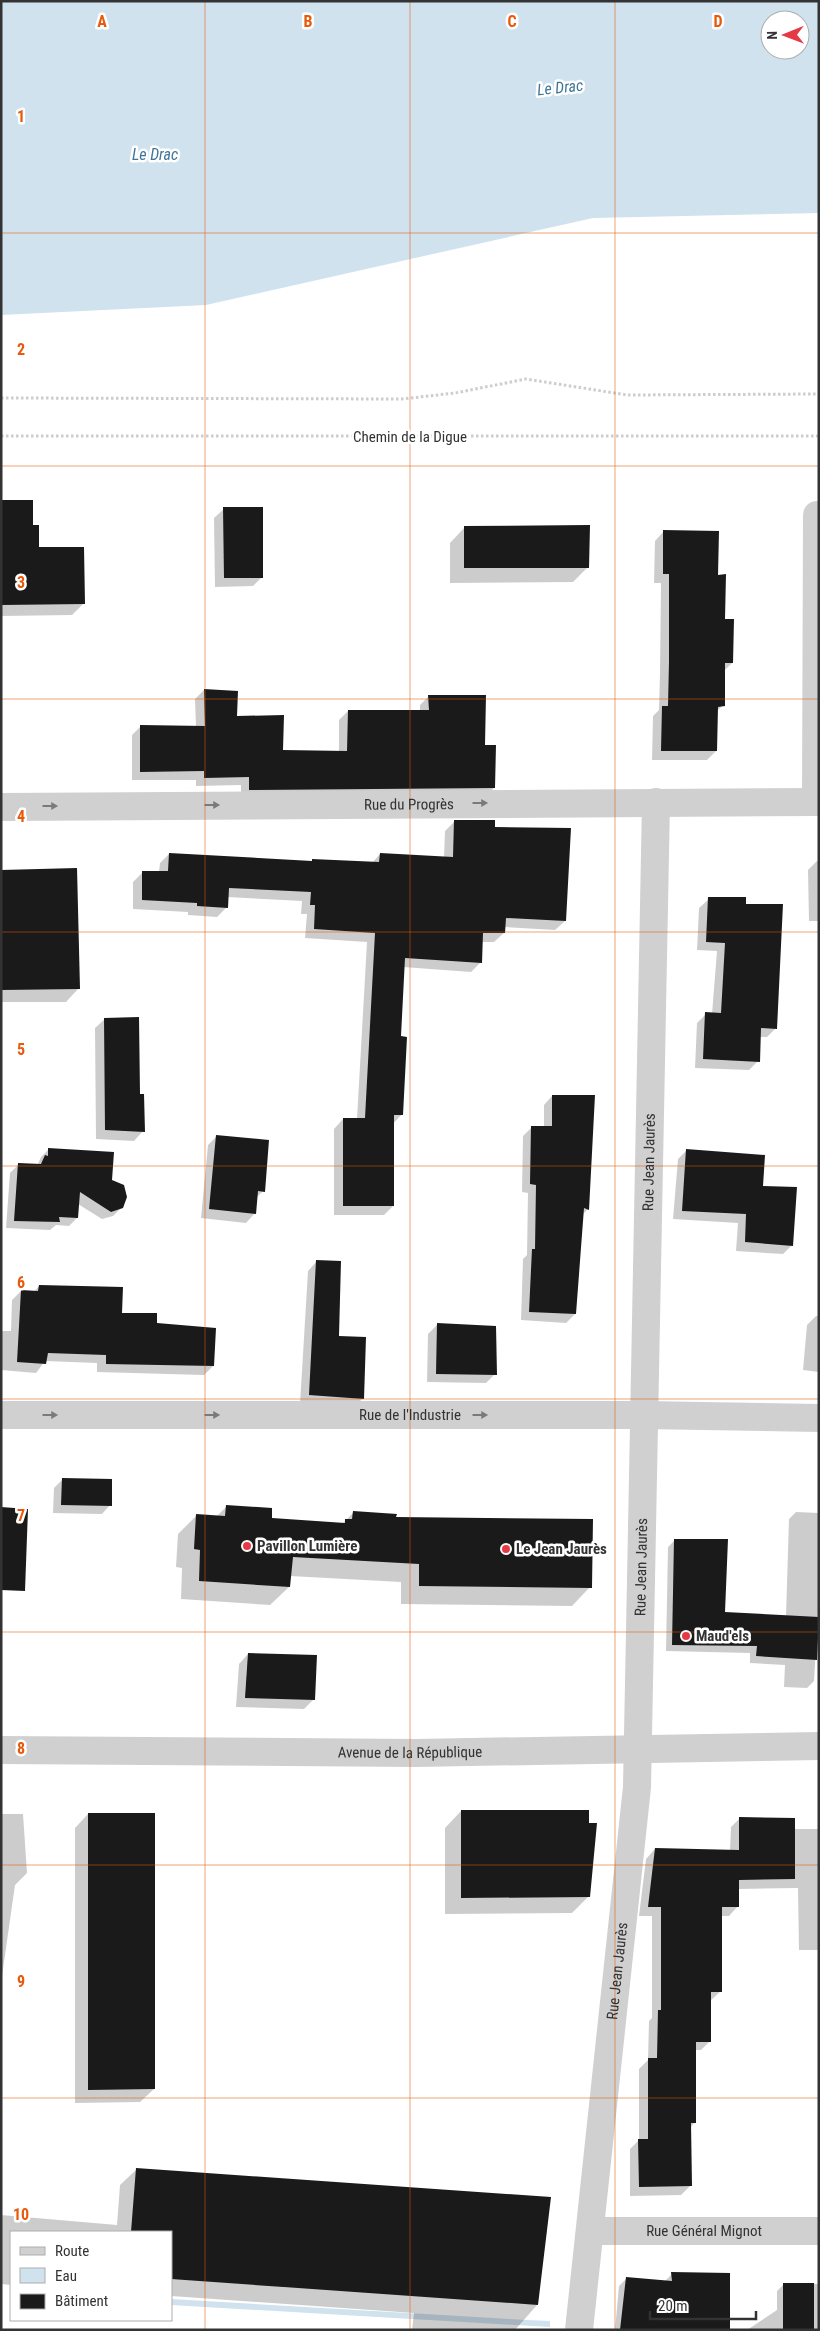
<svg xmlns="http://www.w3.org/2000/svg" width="820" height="2331" viewBox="0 0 820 2331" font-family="'Roboto Condensed',sans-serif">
	<rect width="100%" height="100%" fill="#fff"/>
	<g fill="#cfe2ee" fill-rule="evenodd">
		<path d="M1,1H819V213L593,218L206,305L1,315ZM770,20H800V50H770Z"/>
		<polygon points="171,2299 527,2320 550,2321 550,2327 171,2305"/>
	</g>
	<g fill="#0003">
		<polygon points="1,501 32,526 38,548 83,604 72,615 1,616"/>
		<polygon points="224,509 262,577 253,586 215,587 214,518"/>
		<polygon points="465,527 588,567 573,582 450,583 450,543"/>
		<polygon points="664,531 717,576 732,663 724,671 723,705 716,712 716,751 707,760 652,760 653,716 659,710 660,673 661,583 654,583 655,541"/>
		<polygon points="204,690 281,752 339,752 339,720 348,711 420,711 420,705 429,696 483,746 494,788 485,797 241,798 241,785 196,786 196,780 132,780 132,735 141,726 196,727 195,699"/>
		<polygon points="455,821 494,828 565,921 555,930 504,927 504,933 494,942 481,942 481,962 471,972 403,967 400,1038 402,1114 393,1124 393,1206 384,1215 334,1215 334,1129 343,1119 357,1119 367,942 305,938 307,914 301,914 302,901 227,897 227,907 217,917 188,915 188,912 133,909 133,882 143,872 159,872 160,863 169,854 311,862 313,860 372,863 380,854 444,858 445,831"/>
		<polygon points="817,861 819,861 819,921 809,921 808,870"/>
		<polygon points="1,871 78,989 66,1002 1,1002"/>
		<polygon points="709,899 745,905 776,1028 767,1037 760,1037 758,1061 749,1070 695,1068 697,1023 706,1014 712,1014 717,951 697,950 699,908"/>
		<polygon points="105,1019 143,1131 134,1141 96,1139 95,1028"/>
		<polygon points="552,1096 588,1209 582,1215 575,1314 566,1323 521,1320 523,1259 527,1255 528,1193 522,1192 523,1136 532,1127 544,1127 544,1105"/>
		<polygon points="217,1136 263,1191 256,1198 255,1213 246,1223 201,1218 208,1145"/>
		<polygon points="49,1149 111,1181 122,1207 113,1216 102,1219 78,1204 77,1218 69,1226 56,1225 50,1230 6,1228 10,1173 18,1165 37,1166 41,1157"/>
		<polygon points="686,1151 761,1188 792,1245 783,1254 736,1251 738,1223 673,1219 678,1159"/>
		<polygon points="317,1261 338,1337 362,1399 353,1408 300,1404 308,1271"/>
		<polygon points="39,1286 156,1324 213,1366 204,1375 97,1372 97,1363 45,1361 36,1373 1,1370 1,1331 11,1331 12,1300 21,1291 34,1292"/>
		<polygon points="816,1316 819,1316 819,1372 803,1370 807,1325"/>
		<polygon points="438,1324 495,1374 486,1383 427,1382 428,1334"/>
		<polygon points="62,1480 110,1505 102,1514 53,1513 54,1488"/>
		<polygon points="226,1507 271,1520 342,1524 354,1512 395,1519 590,1587 572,1606 401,1604 401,1582 290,1576 289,1587 270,1605 181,1599 182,1568 176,1567 178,1534 196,1516 216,1517"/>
		<polygon points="796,1512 819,1513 819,1594 814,1681 807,1688 784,1687 785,1665 750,1663 750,1653 666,1651 668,1547 675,1540 724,1613 786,1616 789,1519"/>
		<polygon points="248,1654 313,1700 304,1709 236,1707 239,1664"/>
		<polygon points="461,1811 588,1824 589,1896 572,1913 445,1914 445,1828"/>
		<polygon points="1,1814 23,1814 27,1873 15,1885 1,1983"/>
		<polygon points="88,1814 154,2089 140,2102 75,2103 75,1828"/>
		<polygon points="740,1818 794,1829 819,1829 819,1950 799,1950 798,1888 738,1889 738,1906 729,1916 721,1916 721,1991 710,2001 710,2041 701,2050 695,2050 695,2122 690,2128 690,2186 681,2195 630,2196 630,2149 639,2140 639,2069 648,2060 649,2021 652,2018 652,1916 639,1916 646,1859 655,1849 730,1851 731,1827"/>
		<polygon points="137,2169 537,2305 515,2330 412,2330 414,2313 171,2296 171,2232 11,2232 11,2285 1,2284 1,2215 117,2225 120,2185"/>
		<polygon points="672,2274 728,2330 615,2330 619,2286 626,2279 665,2281"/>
		<polygon points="784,2284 819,2284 819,2330 747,2330 777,2310 777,2291"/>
	</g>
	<g fill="#1a1a1a">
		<polygon points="1,500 33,500 33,525 39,525 39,547 84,547 85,604 1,605"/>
		<polygon points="223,507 263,507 263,578 224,578"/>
		<polygon points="590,525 589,568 464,568 464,526"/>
		<polygon points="663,530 719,531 718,575 726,574 725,619 734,619 733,663 725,663 725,706 718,707 717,751 661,751 662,706 668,706 669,662 669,574 663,574"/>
		<polygon points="204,689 238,691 237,716 284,715 283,750 347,751 348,710 429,710 428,695 486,695 485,745 496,745 495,788 249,790 249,777 204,778 204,771 140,772 140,725 205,726"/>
		<polygon points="454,820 495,820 495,827 571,828 566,921 506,918 505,933 483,933 482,963 405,958 401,1036 407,1037 403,1115 394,1115 394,1206 343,1206 343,1118 365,1118 375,933 314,929 315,905 310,905 311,892 229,888 228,908 197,906 197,903 142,900 142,871 168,871 169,853 312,861 312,859 379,862 380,853 453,857"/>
		<polygon points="77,868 80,989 1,990 1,870"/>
		<polygon points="708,897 746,897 746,904 783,904 777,1029 761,1028 760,1062 703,1059 705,1012 721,1013 725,943 706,942"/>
		<polygon points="139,1017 140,1094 144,1094 145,1132 105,1130 104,1018"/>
		<polygon points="552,1095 595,1095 589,1210 584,1208 576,1314 529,1312 532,1249 535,1249 536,1185 530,1184 531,1126 552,1126"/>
		<polygon points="216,1135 269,1140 265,1192 258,1191 256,1214 209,1209"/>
		<polygon points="48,1148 114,1152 112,1180 124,1185 127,1197 123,1208 111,1212 80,1192 78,1218 59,1217 60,1222 14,1221 18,1163 41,1164 45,1155 48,1156"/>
		<polygon points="686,1149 765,1155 763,1186 797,1187 793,1246 745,1242 746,1214 682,1211"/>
		<polygon points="316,1260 341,1261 339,1336 366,1337 364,1399 309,1395"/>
		<polygon points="39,1285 123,1287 122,1313 157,1313 157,1323 216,1328 214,1366 106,1364 106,1355 48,1353 46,1364 17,1362 21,1290 38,1291"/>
		<polygon points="437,1323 496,1326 497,1375 436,1374"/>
		<polygon points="62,1478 112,1479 112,1506 61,1505"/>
		<polygon points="226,1505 272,1508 272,1518 345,1523 345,1519 352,1519 353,1511 397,1514 396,1517 593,1519 592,1588 419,1586 419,1564 293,1557 290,1587 199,1581 200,1550 194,1549 196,1514 225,1516"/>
		<polygon points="1,1507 28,1509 25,1591 1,1590"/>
		<polygon points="674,1539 728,1539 725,1612 819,1617 817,1660 756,1656 757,1646 672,1645"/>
		<polygon points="248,1653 317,1655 315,1700 245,1698"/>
		<polygon points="461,1810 589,1810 589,1823 597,1823 590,1897 461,1898"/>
		<polygon points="88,1813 155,1813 155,2089 88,2090"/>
		<polygon points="739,1817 795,1818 795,1879 739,1880 739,1907 722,1907 722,1992 711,1992 711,2042 696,2042 696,2123 691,2123 692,2186 639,2187 638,2139 648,2139 648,2058 657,2058 658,2010 661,2010 661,1907 648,1907 655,1848 739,1850"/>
		<polygon points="136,2168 551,2197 538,2305 171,2279 171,2232 131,2232"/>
		<polygon points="671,2272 730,2273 730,2330 620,2330 626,2277 672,2281"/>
		<rect x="783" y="2283" width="31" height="47"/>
	</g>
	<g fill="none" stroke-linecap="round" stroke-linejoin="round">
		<g stroke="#cdcdcd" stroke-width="3" stroke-dasharray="2.5 2.5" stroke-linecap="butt">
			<polyline points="1,398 402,399 455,393 526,379 627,395 819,394"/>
			<polyline points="1,436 819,436"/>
		</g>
		<g stroke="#d0d0d0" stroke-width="28">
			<polyline points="816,802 817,515"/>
			<path id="s1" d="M1,807L819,802"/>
			<path id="s2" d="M1,1415H643L819,1418"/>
			<path id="s3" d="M1,1750L416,1753L819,1746"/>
			<path id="s4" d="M590,2231H819"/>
			<path id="s5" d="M579,2330L637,1787L656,802"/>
		</g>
	</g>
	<defs><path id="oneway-solid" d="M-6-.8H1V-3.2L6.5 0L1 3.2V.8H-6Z" transform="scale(1.25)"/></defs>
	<g fill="#7a7a7a">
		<use href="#oneway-solid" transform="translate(480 803)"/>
		<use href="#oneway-solid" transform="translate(212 805)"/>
		<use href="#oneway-solid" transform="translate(50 806)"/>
		<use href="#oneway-solid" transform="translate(50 1415)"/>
		<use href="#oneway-solid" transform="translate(212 1415)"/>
		<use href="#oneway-solid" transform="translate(480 1415)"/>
	</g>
	<path fill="none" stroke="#e8590c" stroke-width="1" stroke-opacity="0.55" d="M205,1V2330M410,1V2330M615,1V2330M1,233H819M1,466H819M1,699H819M1,932H819M1,1166H819M1,1399H819M1,1632H819M1,1865H819M1,2098H819"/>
	<g fill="#e63946" stroke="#fff" stroke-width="2">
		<circle cx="247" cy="1546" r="5"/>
		<circle cx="506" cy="1549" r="5"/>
		<circle cx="686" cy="1636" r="5"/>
	</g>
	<g text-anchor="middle" stroke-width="5" stroke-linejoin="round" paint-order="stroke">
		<g font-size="15" fill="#333" stroke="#fff">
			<text x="410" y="442">Chemin de la Digue</text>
			<text dy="5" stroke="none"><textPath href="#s1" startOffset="408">Rue du Progrès</textPath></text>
			<text dy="5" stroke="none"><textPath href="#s5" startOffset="1171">Rue Jean Jaurès</textPath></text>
			<text dy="5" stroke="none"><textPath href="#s2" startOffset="409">Rue de l'Industrie</textPath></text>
			<text dy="5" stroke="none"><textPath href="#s5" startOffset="766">Rue Jean Jaurès</textPath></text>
			<text dy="5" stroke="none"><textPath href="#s3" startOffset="409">Avenue de la République</textPath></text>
			<text dy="5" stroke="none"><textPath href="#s5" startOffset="361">Rue Jean Jaurès</textPath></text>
			<text dy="5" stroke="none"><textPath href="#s4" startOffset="114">Rue Général Mignot</textPath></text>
		</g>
		<g font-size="15" font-weight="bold" fill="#333" stroke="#fff" text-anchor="start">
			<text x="257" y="1551">Pavillon Lumière</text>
			<text x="516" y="1554">Le Jean Jaurès</text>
			<text x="696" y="1641">Maud'els</text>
		</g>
		<g font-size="16" font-style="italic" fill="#3f7597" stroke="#fff">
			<text transform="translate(560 87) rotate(-6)" y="6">Le Drac</text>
			<text x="155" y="160">Le Drac</text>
		</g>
	</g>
	<g font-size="16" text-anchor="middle" font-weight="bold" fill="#e8590c" stroke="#fff" stroke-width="5" stroke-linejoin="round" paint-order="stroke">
		<text x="102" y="27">A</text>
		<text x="308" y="27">B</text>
		<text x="512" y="27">C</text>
		<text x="718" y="27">D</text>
		<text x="21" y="122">1</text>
		<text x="21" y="355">2</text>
		<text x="21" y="588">3</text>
		<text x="21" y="822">4</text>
		<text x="21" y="1055">5</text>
		<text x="21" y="1288">6</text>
		<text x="21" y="1521">7</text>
		<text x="21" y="1754">8</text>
		<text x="21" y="1987">9</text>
		<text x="21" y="2220">10</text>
	</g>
	<rect width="820" height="2331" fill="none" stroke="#333333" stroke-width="5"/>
	<rect x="10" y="2231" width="162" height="90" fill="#ffffff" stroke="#adadad"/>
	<rect x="20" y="2247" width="25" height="8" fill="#d0d0d0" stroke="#adadad"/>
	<text x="55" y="2256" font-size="15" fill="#333333">Route</text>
	<rect x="20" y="2268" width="25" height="15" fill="#cfe2ee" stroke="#adadad"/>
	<text x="55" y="2281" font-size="15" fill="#333333">Eau</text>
	<rect x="20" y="2294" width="25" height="15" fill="#1a1a1a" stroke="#adadad"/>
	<text x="55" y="2306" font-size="15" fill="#333333">Bâtiment</text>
	<g transform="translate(785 35) rotate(269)"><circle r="24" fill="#ffffff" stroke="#adadad"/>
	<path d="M0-4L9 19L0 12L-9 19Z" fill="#e63946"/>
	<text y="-8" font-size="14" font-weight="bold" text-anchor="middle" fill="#333333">N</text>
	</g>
	<path d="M650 2311v8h106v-8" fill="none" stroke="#333333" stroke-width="2.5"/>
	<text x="658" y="2311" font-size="15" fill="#333333" stroke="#ffffff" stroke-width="4" paint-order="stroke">20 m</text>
</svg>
